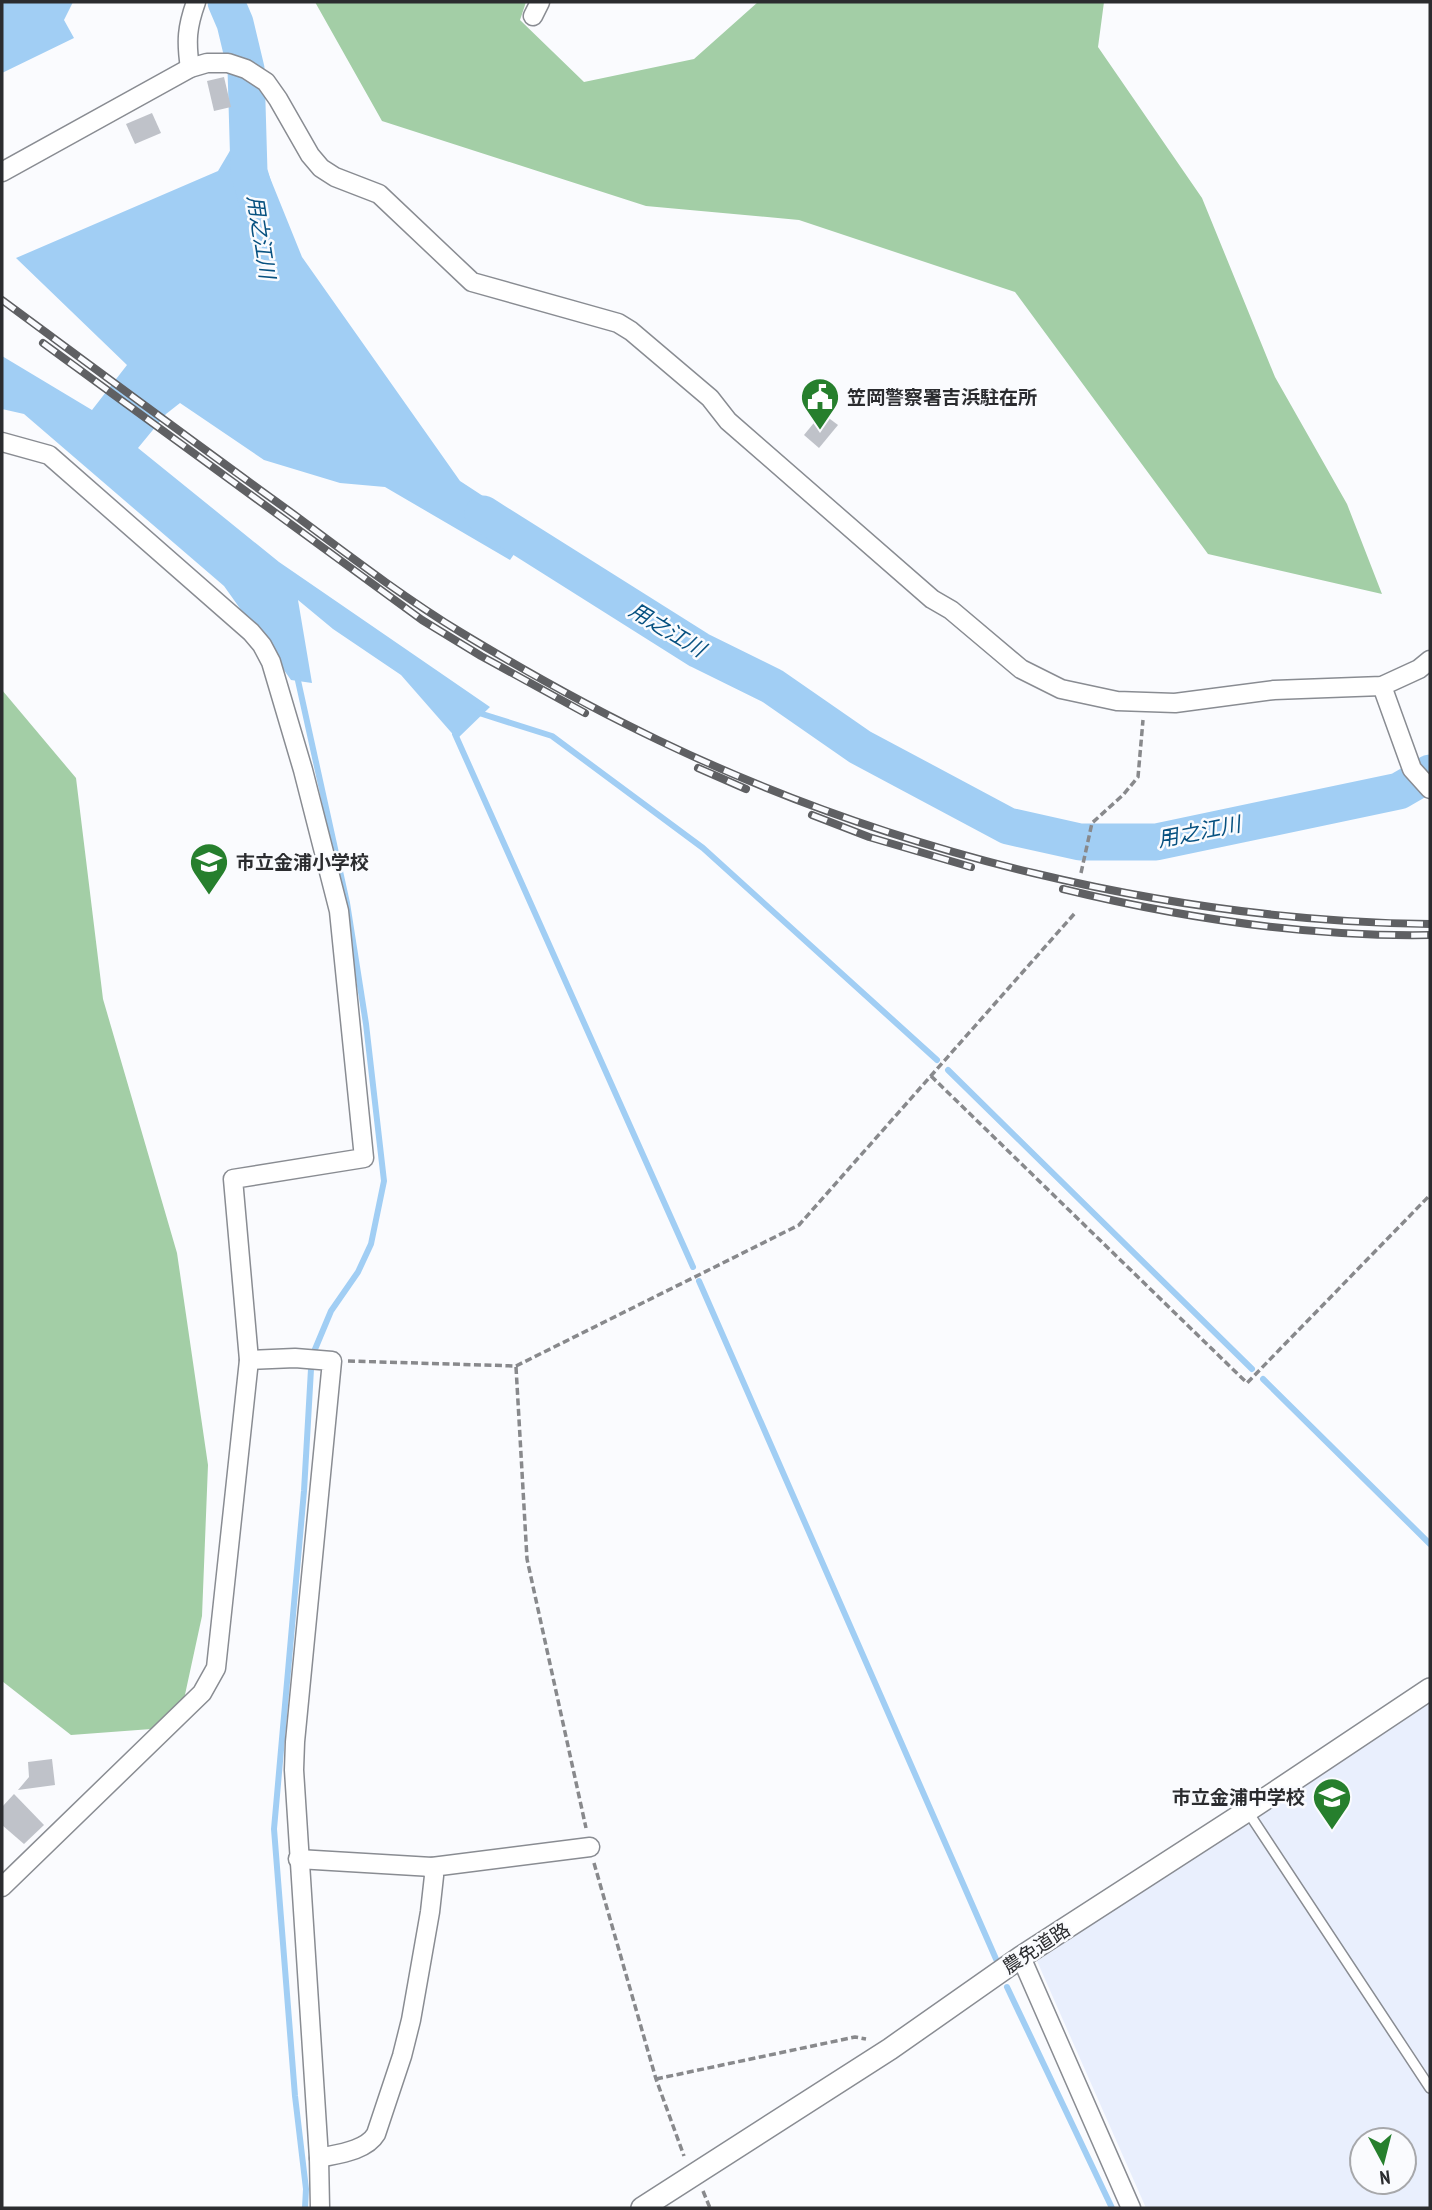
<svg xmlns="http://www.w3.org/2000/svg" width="1432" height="2210" viewBox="0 0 1432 2210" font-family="'PT Sans Narrow','Noto Sans JP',sans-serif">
	<rect width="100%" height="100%" fill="#fafbfe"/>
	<path fill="#e9effd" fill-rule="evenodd" d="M1430,1702V2208H1146L1037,1961ZM1362,2140H1404V2182H1362Z"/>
	<g fill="#a3cea6">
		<polygon points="315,2 526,2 520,20 584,82 694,59 758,2 1104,2 1098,47 1202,198 1275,377 1347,504 1382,594 1208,554 1015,292 799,220 646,206 382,121"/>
		<polygon points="2,690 76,778 103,999 177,1253 208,1465 202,1616 178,1727 71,1735 2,1681"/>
	</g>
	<g fill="#a1cef4">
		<polygon points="2,2 73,2 64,20 74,38 2,73"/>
		<polygon points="231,149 262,158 302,257 460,481 532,528 510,560 385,487 340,483 264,460 180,403 166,414 138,448 279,562 490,707 457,739 401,675 333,629 298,600 312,683 291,680 224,586 24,414 2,409 2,356 92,410 127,365 16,258 218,171"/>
	</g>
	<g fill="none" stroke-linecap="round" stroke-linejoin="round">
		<g stroke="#a1cef4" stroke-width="6">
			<polyline points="297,676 347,903 366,1024 384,1181 371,1244 358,1272 331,1311 313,1354"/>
			<polyline points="476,712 552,736 703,848 937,1060"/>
			<polyline points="455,734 693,1267"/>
			<polyline points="948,1070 1252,1369"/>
			<polyline points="699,1281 996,1959"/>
			<polyline points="1263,1379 1430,1544"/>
			<polyline points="1007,1987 1112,2208"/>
			<polyline points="305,2208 306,2189 295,2096 274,1829 304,1491 311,1369"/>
		</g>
		<g stroke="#a1cef4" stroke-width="37">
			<polyline points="226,2 235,23 246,69 249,172 258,203"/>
			<polyline points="483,514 699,650 772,686 860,747 1008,826 1080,842 1156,842 1399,791 1430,773"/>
		</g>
	</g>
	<g fill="#bfc2c9">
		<polygon points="224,77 231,107 214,111 207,81"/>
		<polygon points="152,113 161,133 135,144 126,124"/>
		<polygon points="822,413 838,425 819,448 804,435"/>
		<polygon points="52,1759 55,1785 18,1790 29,1777 28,1762"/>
		<polygon points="14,1794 44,1825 24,1844 2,1825 2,1807"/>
	</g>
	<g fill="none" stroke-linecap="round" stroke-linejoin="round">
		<g stroke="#898c92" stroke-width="12">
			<polyline id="service" points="1248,1812 1430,2088"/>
		</g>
		<g stroke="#898c92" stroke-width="21">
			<g id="minor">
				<polyline points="533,16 540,2"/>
				<path d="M190,68C186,41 187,27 196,2"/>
				<polyline points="2,172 190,68 207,63 228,63 246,69 266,82 278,99 310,155 321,168 335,177 379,194 472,282 618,323 631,331 710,398 728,421 932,599 951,610 1021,669 1061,689 1117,701 1175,703 1274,690 1382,686 1419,669 1430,660"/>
				<polyline points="2,442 49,455 251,632 262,645 271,662 303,770 339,911 364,1158 233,1179 249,1360 216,1668 202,1693 2,1887"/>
				<polyline points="1382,686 1412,769 1430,789"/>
				<polyline points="249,1360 295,1358 332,1361 295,1742 294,1770 319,2158 320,2208"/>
				<polyline points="298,1859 432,1867 590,1847"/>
				<polyline points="1021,1957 1131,2208"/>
				<path d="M319,2158C337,2154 366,2151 376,2134L402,2056L411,2020L430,1912L434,1876L432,1867"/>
			</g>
		</g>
		<g stroke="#898c92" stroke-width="24">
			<polyline id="tertiary" points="642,2208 890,2049 1021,1957 1247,1811 1430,1689"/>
		</g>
		<g stroke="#88898c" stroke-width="3.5" stroke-dasharray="7 3.5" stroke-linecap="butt">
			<polyline points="1081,873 1092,823 1123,795 1138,777 1143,720"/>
			<polyline points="931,1076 1247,1383 1430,1195"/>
			<polyline points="348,1361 516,1366 799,1225 1075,913"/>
			<polyline points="516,1367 527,1559 586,1828"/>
			<polyline points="594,1863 656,2079 684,2156"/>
			<polyline points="656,2079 855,2037 866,2039"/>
			<polyline points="703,2191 710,2208"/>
		</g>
		<use href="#service" stroke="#fff" stroke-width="9"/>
		<use href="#minor" stroke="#fff" stroke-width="18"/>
		<use href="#tertiary" stroke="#fff" stroke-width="21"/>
		<g stroke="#5f6063" stroke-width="8">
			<g id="rail">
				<path d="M2,300C98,371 195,443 292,513C347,554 403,597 462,633C525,671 591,708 658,740C893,853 1169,921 1430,924"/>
				<polyline points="43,343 422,620 481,656 585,713"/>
				<polyline points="698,768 746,789"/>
				<polyline points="812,815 869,837 971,867"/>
				<path d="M1063,889C1182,918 1308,937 1430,935"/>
			</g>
		</g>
		<use href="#rail" stroke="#fafbfe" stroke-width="5" stroke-dasharray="16" stroke-linecap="butt"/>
	</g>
	<defs>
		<g id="civic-pin" transform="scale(2.0125)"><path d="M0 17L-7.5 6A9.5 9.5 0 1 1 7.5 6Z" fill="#267f2d" stroke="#fafbfe"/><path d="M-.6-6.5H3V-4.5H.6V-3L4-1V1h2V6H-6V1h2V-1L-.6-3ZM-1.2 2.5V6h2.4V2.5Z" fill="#fff"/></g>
		<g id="school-pin" transform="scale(2.0125)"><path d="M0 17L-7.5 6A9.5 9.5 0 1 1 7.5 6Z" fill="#267f2d" stroke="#fafbfe"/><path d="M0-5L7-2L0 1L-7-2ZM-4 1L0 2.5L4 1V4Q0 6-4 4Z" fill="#fff"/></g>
	</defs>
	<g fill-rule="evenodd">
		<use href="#civic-pin" x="820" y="397"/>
		<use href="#school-pin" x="209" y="862"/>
		<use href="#school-pin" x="1332" y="1797"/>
	</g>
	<g text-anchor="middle" stroke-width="5" stroke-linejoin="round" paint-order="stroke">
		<g font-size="19" font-weight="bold" fill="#2b2c2f" stroke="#fafbfe" text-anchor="start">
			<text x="847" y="404">笠岡警察署吉浜駐在所</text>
			<text x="236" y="869">市立金浦小学校</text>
			<text x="1305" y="1804" text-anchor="end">市立金浦中学校</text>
		</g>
		<g font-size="19" fill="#2b2c2f" stroke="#fafbfe">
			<text transform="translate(1036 1948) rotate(-33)" y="7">農免道路</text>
		</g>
		<g font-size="21" font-style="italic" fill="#075180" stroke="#fafbfe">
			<text transform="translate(261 237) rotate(81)" y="7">用之江川</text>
			<text transform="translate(667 630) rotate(31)" y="7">用之江川</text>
			<text transform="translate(1199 832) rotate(-11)" y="7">用之江川</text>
		</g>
	</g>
	<rect width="1432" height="2210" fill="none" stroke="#2b2c2f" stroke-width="7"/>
	<g transform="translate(1383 2161) rotate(173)"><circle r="33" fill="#fafbfe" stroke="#a7a8ab" stroke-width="2"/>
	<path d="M0-5L12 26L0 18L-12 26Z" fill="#267f2d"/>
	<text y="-10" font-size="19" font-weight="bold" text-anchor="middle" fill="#2b2c2f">N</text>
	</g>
</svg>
